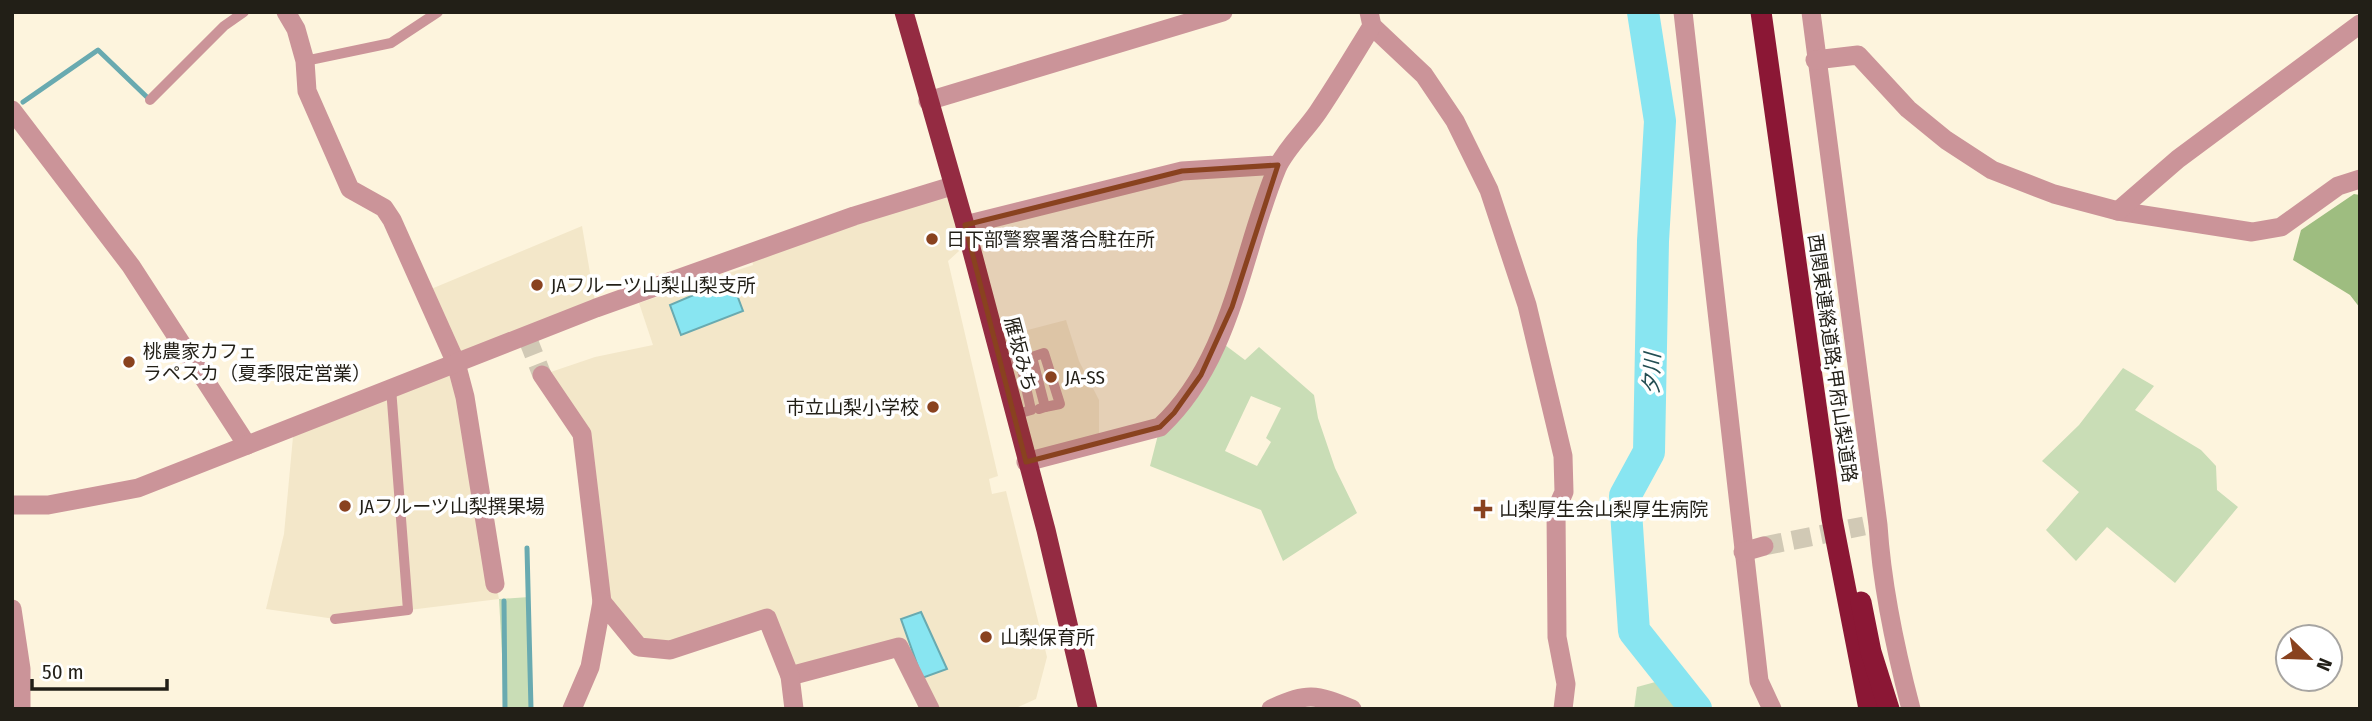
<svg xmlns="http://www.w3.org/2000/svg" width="2372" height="721" viewBox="0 0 2372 721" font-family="'Fira Sans Condensed','Noto Sans JP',sans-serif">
	<rect width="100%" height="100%" fill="#fdf4dd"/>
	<g fill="#f3e7c9">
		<polygon points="952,186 969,242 948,261 998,476 989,479 992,494 1006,491 1047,657 1036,699 1014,709 934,709 905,645 790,676 767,618 670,650 639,647 602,602 582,434 542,375 595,357 653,345 639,303 753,265 751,253"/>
		<polygon points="582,226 596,308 456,364 499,599 335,619 266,609 284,534 294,426 456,364 424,292"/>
		<polygon points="1066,320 1079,361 1099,400 1099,438 1026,462 993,339"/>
	</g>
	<g fill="#c9ddb6" fill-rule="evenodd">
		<path d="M1217,339L1245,360L1259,347L1314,395L1318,418L1335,468L1357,513L1283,561L1261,510L1150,466L1160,427ZM1251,396L1281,408L1266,438L1271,442L1257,466L1225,451Z"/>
		<polygon points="2123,368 2154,386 2135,410 2201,450 2216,466 2217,490 2238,507 2175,583 2107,527 2076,561 2046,530 2079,492 2042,461 2079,425"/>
		<polygon points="529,597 531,709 505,709 499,599"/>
		<polygon points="1659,681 1680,709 1634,709 1637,687"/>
	</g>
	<polygon fill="#9ebd80" points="2354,194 2360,195 2360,308 2350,295 2293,260 2301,230"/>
	<g fill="#88e5f1" stroke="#69aab0" stroke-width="2">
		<polygon points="731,279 743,311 681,335 670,305"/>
		<polygon points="921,612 947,669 922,678 901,619"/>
	</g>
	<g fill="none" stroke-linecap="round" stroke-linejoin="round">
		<g stroke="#69aab0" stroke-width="5">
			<polyline points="23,102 98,50 150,100"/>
			<polyline points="527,548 531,709"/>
			<polyline points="504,601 505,709"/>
		</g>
		<polyline stroke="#88e5f1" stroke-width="32" points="1643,12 1660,121 1653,241 1649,452 1625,496 1634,631 1696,709"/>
		<g stroke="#d1c9b5" stroke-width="19" stroke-dasharray="19 10" stroke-linecap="butt">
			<polyline points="527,337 542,375"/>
			<polyline points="1764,546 1864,526"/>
		</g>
		<g stroke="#cb9499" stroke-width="10">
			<polyline points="305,61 391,43 438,12"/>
			<polyline points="150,100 224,26 244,12"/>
			<polyline points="1032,357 1044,353 1060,404 1045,407"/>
			<polyline points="1026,359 1032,357 1045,407 1039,409"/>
			<polyline points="1000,366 1020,360 1031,410 1014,415"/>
			<polyline points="335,619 408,610 391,388"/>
		</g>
		<g stroke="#cb9499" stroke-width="19">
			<polyline points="286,12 296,29 305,61 307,91 350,189 384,208 392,220 456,363 465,397 495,584"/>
			<polyline points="1369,12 1372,26 1424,75 1455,121 1489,190 1527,305 1563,456 1564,492 1556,510 1557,637 1566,684 1563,709"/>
			<polyline points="1683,12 1759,681 1772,709"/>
			<path d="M1811,12L1878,525C1882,588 1895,648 1911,709"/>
			<polyline points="1815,60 1858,55 1908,109 1946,140 1992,170 2054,194 2118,211 2252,232 2281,227 2338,186 2360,179"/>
			<polyline points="928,101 1223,12"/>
			<polyline points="12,110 131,266 247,445"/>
			<polyline points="2118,211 2178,159 2360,24"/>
			<polyline points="965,225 1182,171 1278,165"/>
			<polyline points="542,375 582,434 602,602"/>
			<path d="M1026,462L1160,427C1232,360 1241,254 1277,168C1286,148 1306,130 1318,112C1337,84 1354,55 1372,26"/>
			<polyline points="12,505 48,505 138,488 596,308 854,216 952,186"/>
			<polyline points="1743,552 1764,546"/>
			<polyline points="12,609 21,669 21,709"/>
			<polyline points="790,676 899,647 930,709"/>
			<polyline points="572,709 590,667 602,602 639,647 670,650 767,618 790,676 794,709"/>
			<path d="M1271,709C1306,692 1316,694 1352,709"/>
		</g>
		<polyline stroke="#942b42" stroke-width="19" points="904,12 965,225 1046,530 1088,709"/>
		<g stroke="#8b1735" stroke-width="21">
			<polyline points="1761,12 1832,519 1869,709"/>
			<polyline points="1861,602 1871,652 1889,709"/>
		</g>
	</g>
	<path fill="#89421f" fill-opacity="0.2" stroke="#89421f" stroke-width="5" stroke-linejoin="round" d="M1278,165L1232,307L1201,375L1174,413L1160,427L1026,462L965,225L1182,171Z"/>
	<g fill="#89421f" stroke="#fff" stroke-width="2.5">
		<circle cx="932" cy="239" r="7"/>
		<circle cx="537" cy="285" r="7"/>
		<circle cx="129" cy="362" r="7"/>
		<circle cx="1051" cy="377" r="7"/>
		<circle cx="933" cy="407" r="7"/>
		<circle cx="345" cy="506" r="7"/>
		<path d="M1479.5 498.5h7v7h7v7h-7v7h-7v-7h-7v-7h7z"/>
		<circle cx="986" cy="637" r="7"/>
	</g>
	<g text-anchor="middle" stroke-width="7" stroke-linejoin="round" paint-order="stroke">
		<g font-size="19" fill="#221f17" stroke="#fff" text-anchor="start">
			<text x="946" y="246">日下部警察署落合駐在所</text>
			<text x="551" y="292">JAフルーツ山梨山梨支所</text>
			<text x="143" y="358">桃農家カフェ<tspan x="143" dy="22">ラペスカ（夏季限定営業）</tspan></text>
			<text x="1065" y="384">JA-SS</text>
			<text x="919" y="414" text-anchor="end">市立山梨小学校</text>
			<text x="359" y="513">JAフルーツ山梨撰果場</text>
			<text x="1499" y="516">山梨厚生会山梨厚生病院</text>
			<text x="1000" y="644">山梨保育所</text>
		</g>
		<g font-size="19" fill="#221f17" stroke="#fff">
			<text transform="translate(1021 354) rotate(75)" y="7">雁坂みち</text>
			<text transform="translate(1833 358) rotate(82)" y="7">西関東連絡道路;甲府山梨道路</text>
		</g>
		<g font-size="21" font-style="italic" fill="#234e53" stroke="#fff">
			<text transform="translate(1652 374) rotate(-88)" y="7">夕川</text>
		</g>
	</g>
	<rect width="2372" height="721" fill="none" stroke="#221f17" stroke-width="28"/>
	<g transform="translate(2309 658) rotate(113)"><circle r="33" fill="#ffffff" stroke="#a7a5a2" stroke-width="2"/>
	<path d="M0-5L12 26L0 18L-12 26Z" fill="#89421f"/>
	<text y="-10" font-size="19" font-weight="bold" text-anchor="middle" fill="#221f17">N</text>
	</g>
	<path d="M32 679v10h135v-10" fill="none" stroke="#221f17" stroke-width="3.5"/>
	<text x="42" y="679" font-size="21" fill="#221f17" stroke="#ffffff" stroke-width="5" paint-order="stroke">50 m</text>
</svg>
